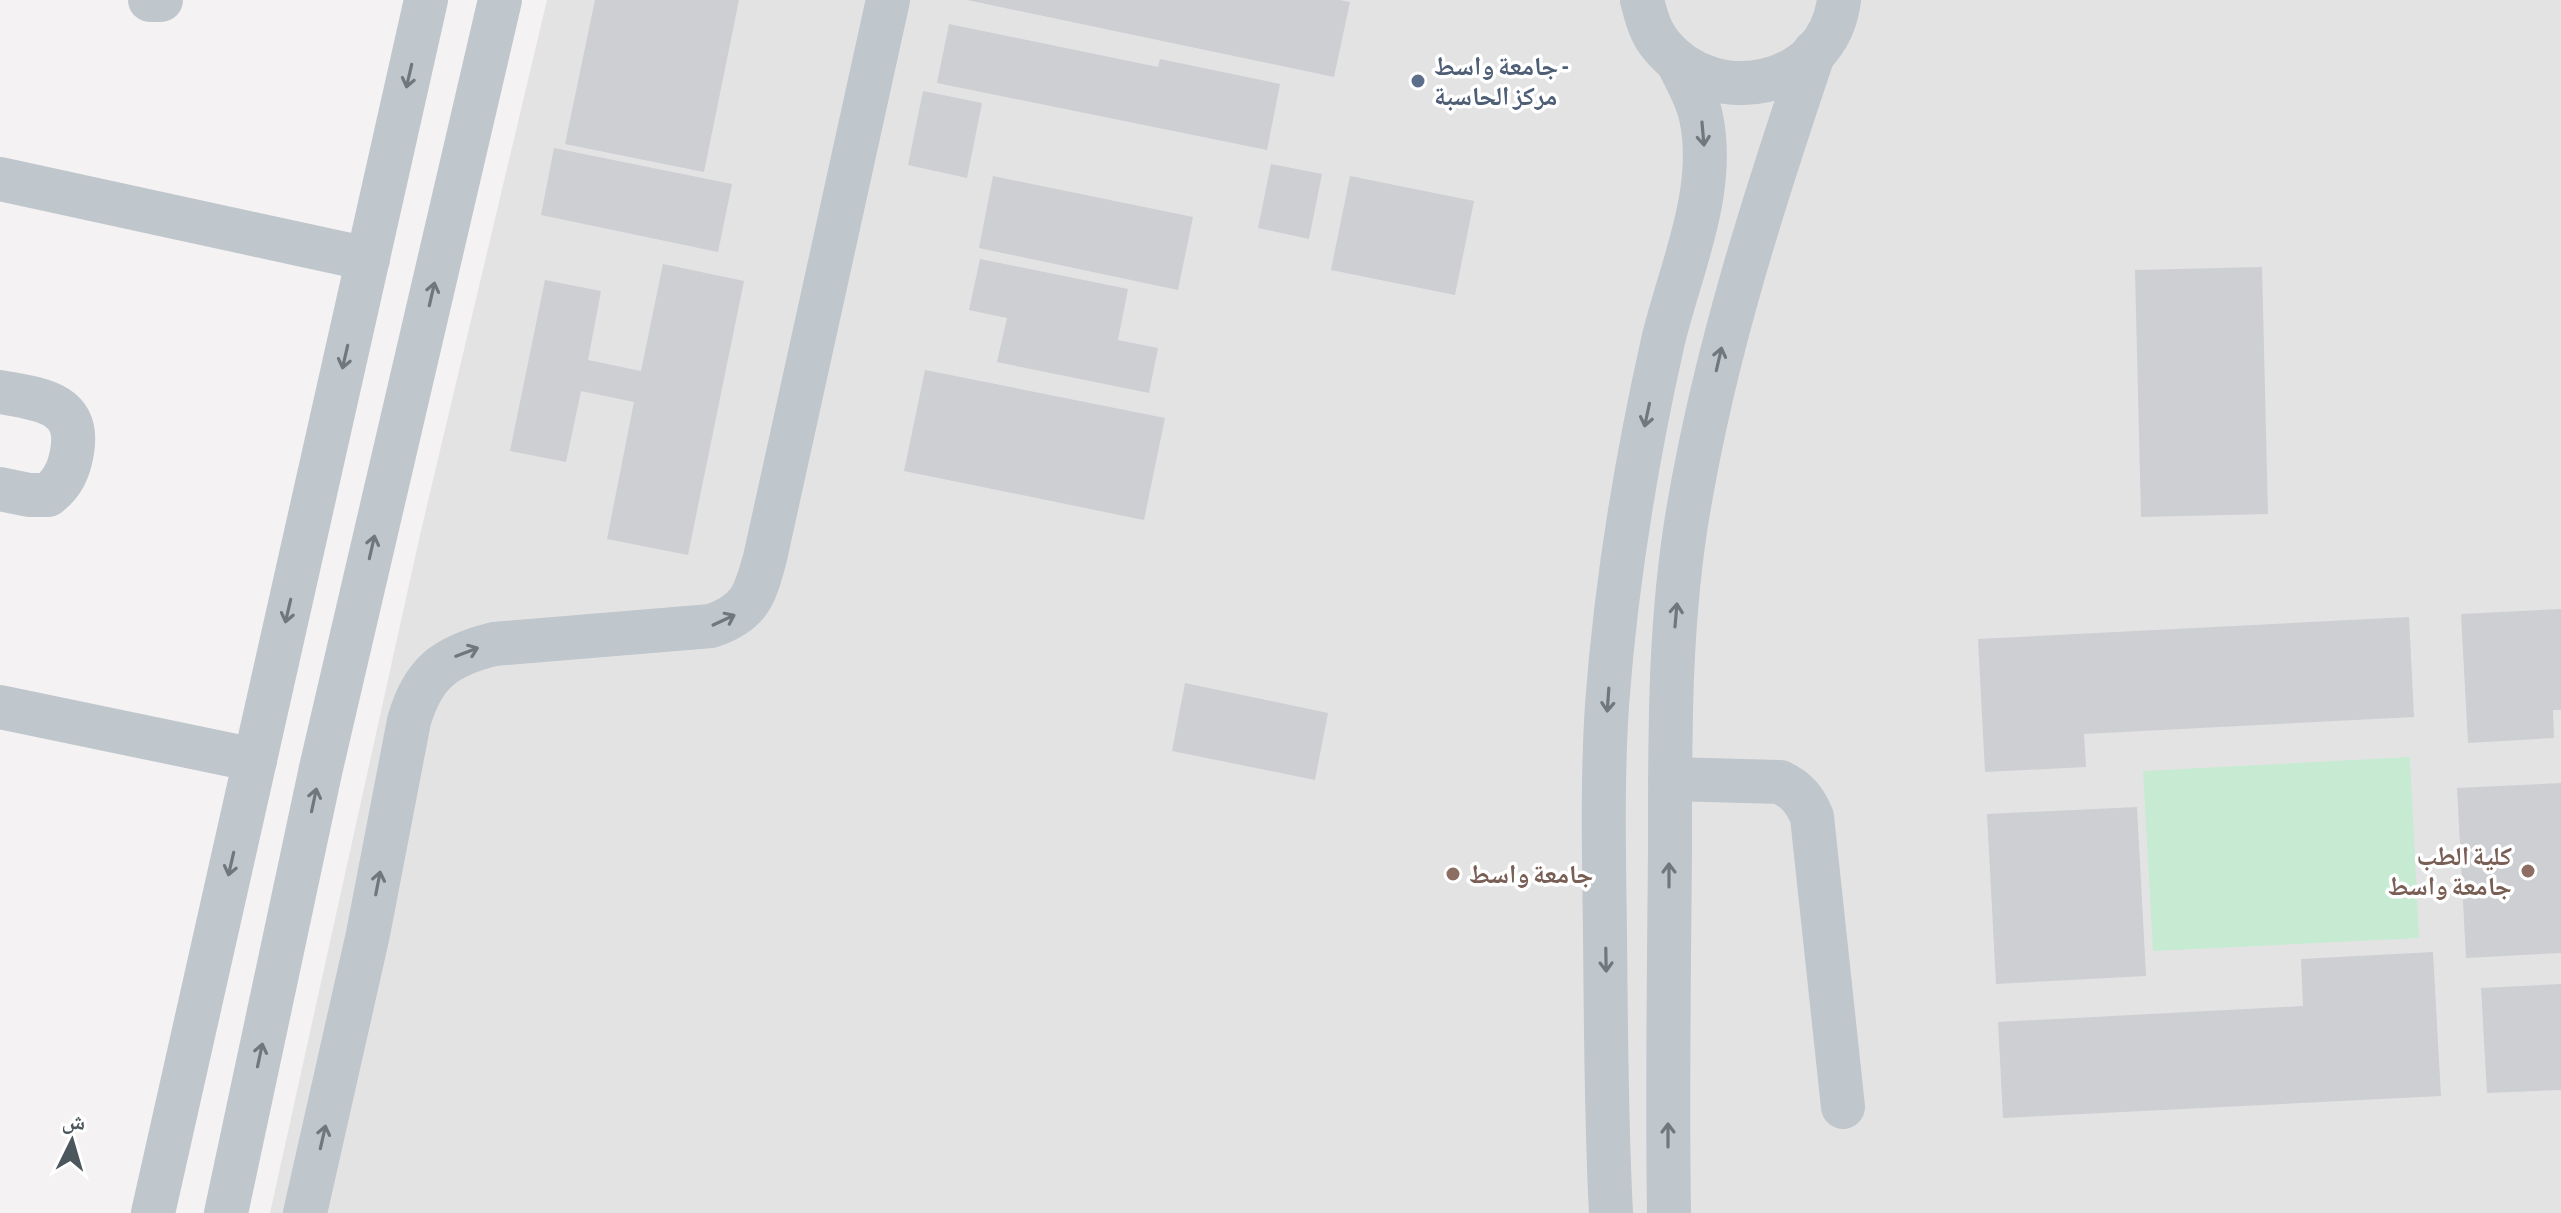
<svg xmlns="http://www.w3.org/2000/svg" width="2561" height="1213" viewBox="0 0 2561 1213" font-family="'Asap Condensed','Noto Naskh Arabic',sans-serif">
	<rect width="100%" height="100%" fill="#f4f2f2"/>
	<polygon fill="#e4e3e3" points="547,0 2561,0 2561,1213 270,1213 420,535"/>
	<polygon fill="#c6ebd2" points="2410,757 2419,938 2153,951 2143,771"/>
	<g fill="#cdcfd3">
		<polygon points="595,0 739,0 704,172 565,144"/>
		<polygon points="967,0 1340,0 1350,2 1334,77"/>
		<polygon points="949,24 1158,67 1160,59 1280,84 1267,150 937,83"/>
		<polygon points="923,91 982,103 967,178 908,165"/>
		<polygon points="554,148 732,184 718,252 541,215"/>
		<polygon points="1271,164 1322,174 1309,239 1258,228"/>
		<polygon points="993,176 1193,217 1178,290 979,248"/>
		<polygon points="1350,176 1474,201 1455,295 1331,270"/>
		<polygon points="980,259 1128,289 1118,340 1158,348 1149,393 997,362 1007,318 969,310"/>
		<polygon points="663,264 744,281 688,555 607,539 634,402 581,391 566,462 510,451 545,280 601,291 588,360 641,371"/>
		<polygon points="2262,267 2268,514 2141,517 2135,270"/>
		<polygon points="925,370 1165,418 1144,520 904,471"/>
		<polygon points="2561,609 2561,710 2553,710 2554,738 2468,743 2461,614"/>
		<polygon points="2409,617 2414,717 2084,734 2086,767 1985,772 1978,639"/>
		<polygon points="1185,683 1328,713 1315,780 1172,751"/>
		<polygon points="2561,783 2561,953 2466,958 2457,788"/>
		<polygon points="2137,807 2146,976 1996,984 1987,814"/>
		<polygon points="2433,952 2441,1096 2003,1118 1998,1022 2303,1006 2301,959"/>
		<polygon points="2561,984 2561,1090 2487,1093 2481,988"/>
	</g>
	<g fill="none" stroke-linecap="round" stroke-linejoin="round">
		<g stroke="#bfc6cc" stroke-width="44">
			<polyline points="150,0 161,0"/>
			<path d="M1642,0C1646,16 1650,32 1661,45C1714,111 1828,88 1839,0"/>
			<polyline points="0,179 368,259"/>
			<path d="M0,392C37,399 81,401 72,452C69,470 63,483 48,495H29L0,489"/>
			<polyline points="0,707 255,760"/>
			<path d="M1670,779L1780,782C1797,790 1805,800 1812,817L1843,1107"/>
			<polyline points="153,1213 426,0"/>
			<polyline points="226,1213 321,768 500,0"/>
			<path d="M305,1213L368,934L409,721C423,672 446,656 494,644L711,626C750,613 755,595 765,558L888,0"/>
			<path d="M1611,1213C1606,1120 1606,1028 1605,935C1604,859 1602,781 1607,705C1616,583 1636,461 1663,341C1680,270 1717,191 1701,117C1697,97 1686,79 1677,61"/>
			<path d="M1669,1213C1667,1092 1669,971 1670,850C1670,735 1669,620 1689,506C1716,349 1763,203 1814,52"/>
		</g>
	</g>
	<defs><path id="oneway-shaft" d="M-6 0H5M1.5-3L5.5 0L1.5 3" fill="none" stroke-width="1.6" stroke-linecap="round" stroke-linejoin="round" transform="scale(2)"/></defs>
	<g stroke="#6e787e">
		<use href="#oneway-shaft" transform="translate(409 76) rotate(103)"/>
		<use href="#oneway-shaft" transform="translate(1703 134) rotate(85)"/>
		<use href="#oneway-shaft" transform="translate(432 294) rotate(-77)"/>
		<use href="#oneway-shaft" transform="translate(345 357) rotate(103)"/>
		<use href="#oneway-shaft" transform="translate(1719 359) rotate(-77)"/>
		<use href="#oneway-shaft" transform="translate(1647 415) rotate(102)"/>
		<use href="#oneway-shaft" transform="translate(372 547) rotate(-77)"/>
		<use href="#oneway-shaft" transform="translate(288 611) rotate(103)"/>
		<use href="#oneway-shaft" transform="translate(1676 615) rotate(-85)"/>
		<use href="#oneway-shaft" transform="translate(724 620) rotate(-25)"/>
		<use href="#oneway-shaft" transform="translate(467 652) rotate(-21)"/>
		<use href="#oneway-shaft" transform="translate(1608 700) rotate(94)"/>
		<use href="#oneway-shaft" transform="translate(314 800) rotate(-78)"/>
		<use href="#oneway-shaft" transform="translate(231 864) rotate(103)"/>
		<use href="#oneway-shaft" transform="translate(1669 875) rotate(-90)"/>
		<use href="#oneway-shaft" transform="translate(378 883) rotate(-79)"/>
		<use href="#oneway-shaft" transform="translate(1606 960) rotate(89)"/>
		<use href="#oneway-shaft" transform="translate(260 1055) rotate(-78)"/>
		<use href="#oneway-shaft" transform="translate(1668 1135) rotate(-90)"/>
		<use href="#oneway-shaft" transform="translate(323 1137) rotate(-77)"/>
	</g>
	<circle fill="#5c6f8a" stroke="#fff" stroke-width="3" cx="1418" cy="81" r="8"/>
	<g fill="#8d6e63" stroke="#fff" stroke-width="3">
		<circle cx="2528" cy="871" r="8"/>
		<circle cx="1453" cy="874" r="8"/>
	</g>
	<g text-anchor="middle" stroke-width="7" stroke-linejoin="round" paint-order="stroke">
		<g font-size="26" font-weight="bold" fill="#4e5e75" stroke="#fff" text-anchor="start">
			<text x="1434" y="75">جامعة واسط -<tspan x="1434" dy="30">مركز الحاسبة</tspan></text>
		</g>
		<g font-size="26" font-weight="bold" fill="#785e54" stroke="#fff" text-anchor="end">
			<text x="2512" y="865">كلية الطب<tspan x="2512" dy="30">جامعة واسط</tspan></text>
			<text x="1469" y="883" text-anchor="start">جامعة واسط</text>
		</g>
	</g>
	<g transform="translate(72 1141) rotate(5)" stroke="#ffffff" stroke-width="6" paint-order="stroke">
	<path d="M0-6L14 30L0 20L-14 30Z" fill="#4c565d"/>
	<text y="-12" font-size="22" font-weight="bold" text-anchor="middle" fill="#4c565d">ش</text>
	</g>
</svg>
